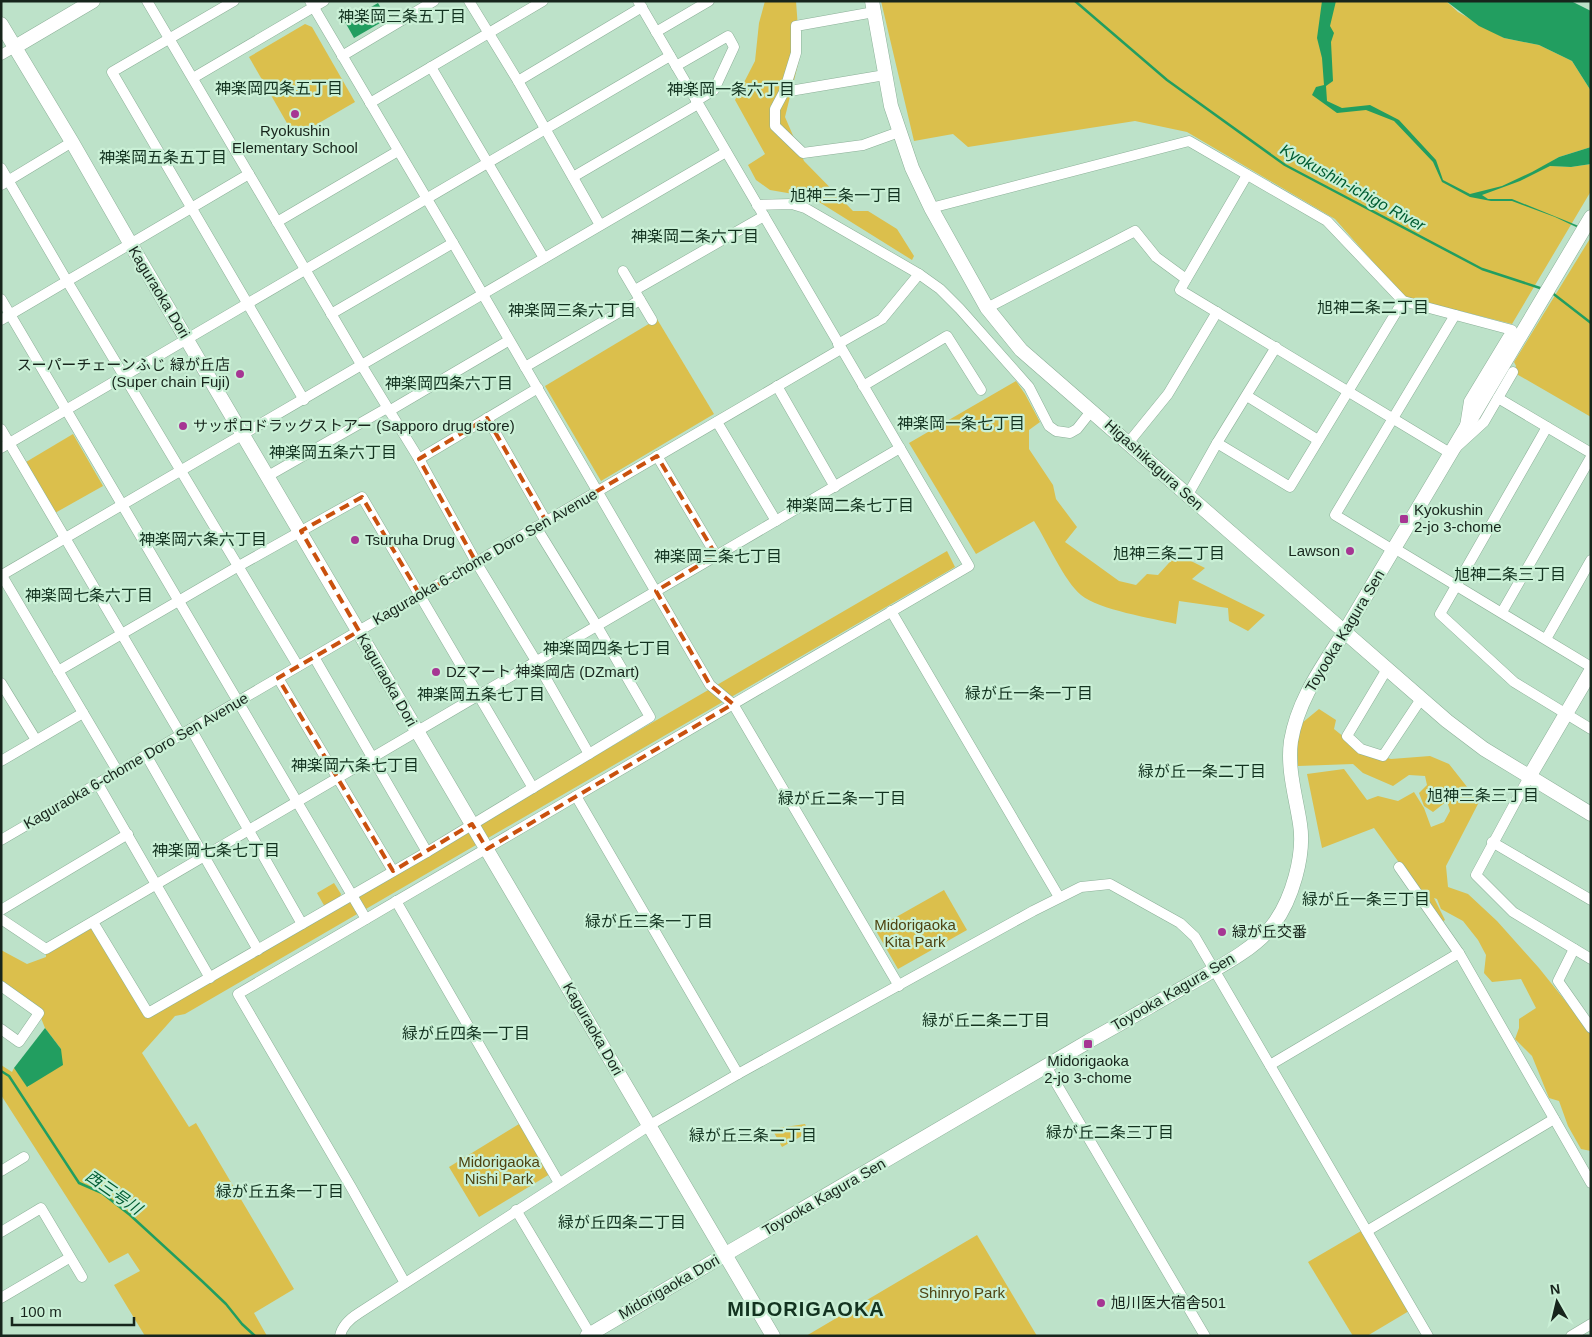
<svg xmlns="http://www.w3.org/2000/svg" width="1592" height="1337" viewBox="0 0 1592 1337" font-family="Arial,'Noto Sans JP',sans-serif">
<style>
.green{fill:#dbbf4c}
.water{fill:#229e60}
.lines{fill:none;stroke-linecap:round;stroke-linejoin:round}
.stream{stroke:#229e60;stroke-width:2.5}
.street-casing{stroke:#8cb098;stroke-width:11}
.secondary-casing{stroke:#8cb098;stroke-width:15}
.street{stroke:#fff;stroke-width:10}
.secondary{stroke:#fff;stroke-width:14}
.marked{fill:none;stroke:#c9510e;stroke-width:4;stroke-dasharray:10 6;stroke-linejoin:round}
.poi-dot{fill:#a63693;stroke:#caf0d6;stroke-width:2}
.labels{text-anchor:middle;stroke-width:4.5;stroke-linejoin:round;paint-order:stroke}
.poi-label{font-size:15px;fill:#17251c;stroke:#caf0d6;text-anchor:start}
.street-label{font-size:15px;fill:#17251c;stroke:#caf0d6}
.park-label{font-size:15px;fill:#4e4311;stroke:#caf0d6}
.neighbourhood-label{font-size:16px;fill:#133320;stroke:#caf0d6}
.water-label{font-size:16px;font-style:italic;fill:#005c32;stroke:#caf0d6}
.district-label{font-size:20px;font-weight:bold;letter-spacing:1px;fill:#133320;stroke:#caf0d6}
</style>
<rect width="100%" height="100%" fill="#bde2c9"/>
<!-- green -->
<g class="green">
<polygon points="765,1 796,1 800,56 785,117 804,161 853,211 868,211 897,229 914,256 912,260 811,197 770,190 756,180 748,165 765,154 735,100 755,61 759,23"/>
<polygon points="881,1 1446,1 1458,12 1504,38 1539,45 1572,61 1591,91 1591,147 1559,157 1549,163 1551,166 1571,167 1591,164 1591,191 1512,324 1404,297 1335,219 1187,132 1135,121 968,147 953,134 914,141"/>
<polygon points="305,24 312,27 355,102 295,137 249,57"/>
<polygon points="1591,237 1591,417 1513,372 1516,366 1514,362"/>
<polygon points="657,319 714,414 601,481 545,386"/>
<path d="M 1016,381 L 1025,394 L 1040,422 L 1029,430 L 1029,449 L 1053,485 L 1056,499 L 1077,527 L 1065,542 L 1119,581 L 1136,585 L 1147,574 L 1158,575 L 1177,554 L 1205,568 L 1192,579 L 1265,615 L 1248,631 L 1229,621 L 1228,608 L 1179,601 L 1176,624 C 1152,618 1099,610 1081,595 C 1064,581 1047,541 1034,521 L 976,554 L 909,443 Z"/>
<polygon points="73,434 103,486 55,513 26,462"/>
<polygon points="947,551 955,567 185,1014 175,1016 142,1053 189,1127 196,1123 294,1289 254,1313 267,1336 145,1336 114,1285 140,1271 128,1253 109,1263 1,1095 1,1065 12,1072 14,1068 28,1087 61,1049 45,1028 39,1013 1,986 1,950 27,964 46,957 46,949 93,922 148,1013 171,1003"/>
<polygon points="1319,709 1336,720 1334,729 1360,750 1391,759 1430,756 1449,764 1479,802 1446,866 1448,887 1468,894 1497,921 1539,968 1591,1033 1591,1151 1581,1149 1568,1126 1559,1101 1549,1098 1532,1056 1515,1039 1519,1028 1519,1019 1536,1008 1521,979 1492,982 1484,973 1486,955 1478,940 1463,921 1441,909 1437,899 1434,898 1445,920 1442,922 1374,828 1322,848 1307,774 1344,769 1367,800 1378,796 1398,801 1414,792 1424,808 1431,827 1444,822 1450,811 1447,801 1433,812 1424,806 1419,793 1427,785 1425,776 1409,775 1393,786 1363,773 1353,764 1298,766 1297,741 1302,723"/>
<polygon points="334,883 341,894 339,899 325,907 317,893"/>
<polygon points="944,890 967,930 898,969 875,929"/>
<polygon points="519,1124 550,1174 479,1217 449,1167"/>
<polygon points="805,1124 809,1132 782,1147 772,1129"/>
<polygon points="1361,1231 1409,1311 1367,1336 1353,1336 1308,1262"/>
<polygon points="977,1235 1037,1336 806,1336"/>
</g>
<!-- water -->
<g class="water">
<polygon points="1322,1 1336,1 1330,26 1334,33 1331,42 1333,81 1326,86 1327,101 1342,108 1370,105 1399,120 1436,160 1443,180 1470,194 1502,186 1532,172 1559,157 1591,147 1591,164 1571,167 1550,166 1520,181 1482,195 1488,199 1512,199 1591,231 1591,234 1555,217 1512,201 1491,201 1470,197 1442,182 1433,162 1394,121 1366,110 1337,113 1312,95 1316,87 1324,85 1322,58 1317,38"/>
<polygon points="1446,1 1571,1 1591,11 1591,91 1572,61 1539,45 1504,38 1479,26"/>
<polygon points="378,3 387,19 354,38 345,22"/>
<polygon points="45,1028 61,1049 63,1065 27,1087 14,1068"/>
</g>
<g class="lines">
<!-- stream -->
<g class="stream">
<polyline points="1075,1 1167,80 1285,165 1482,269 1543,289"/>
<polyline points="1551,292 1591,323"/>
<polyline points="1,1071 9,1076 79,1183 102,1193 130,1215 203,1282 226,1304 242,1324 255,1336"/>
</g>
<!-- street casing -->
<g class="street-casing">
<g id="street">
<polyline points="147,1 362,366 419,459 476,562 536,661 589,754"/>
<polyline points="234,1 112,72 304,400"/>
<polyline points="310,1 453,243 710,685 733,704 899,986"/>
<polyline points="469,1 518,81 600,225"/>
<polyline points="656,32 709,1"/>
<polyline points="1,55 15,47"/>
<polyline points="342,56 434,1"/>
<polyline points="676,66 728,36 734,47 714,90 696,101"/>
<polyline points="431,67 544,258"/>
<polyline points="885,75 784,92 775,109 775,126 803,153 863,145 899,132"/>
<polyline points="193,78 324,1"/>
<polyline points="518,81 642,7"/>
<polyline points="784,92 796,53 796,26 874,12"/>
<polyline points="370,103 543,1"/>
<polyline points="1,168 67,281 298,666"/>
<polyline points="1247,175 1180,290 1450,453 1484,422 1513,372"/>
<polyline points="573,177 698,104"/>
<polyline points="1,185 72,142"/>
<polyline points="757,205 792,204 805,208 919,274 940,289 960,309 1029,387 1049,426 1056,431 1070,433 1077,429 1092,410"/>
<polyline points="931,208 1189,141 1327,221 1403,301 1512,330 1469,401 1465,426"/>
<polyline points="277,222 398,151"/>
<polyline points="623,271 652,320"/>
<polyline points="635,290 764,216"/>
<polyline points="1,299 366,919"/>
<polyline points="987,308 1135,231 1156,257 1186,279"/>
<polyline points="331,314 453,243"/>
<polyline points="1,320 249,174"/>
<polyline points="838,344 882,319 919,274"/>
<polyline points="525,367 640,300"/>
<polyline points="777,386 835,487"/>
<polyline points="863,386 947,336 981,390"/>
<polyline points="1247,396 1318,440"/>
<polyline points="1498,398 1591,453"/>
<polyline points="389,411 508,341"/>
<polyline points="487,418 546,521"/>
<polyline points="717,422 776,521"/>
<polyline points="1547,427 1440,614 1514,682 1591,729"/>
<polyline points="1,429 181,735"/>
<polyline points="1129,442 1168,394 1217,312"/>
<polyline points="1217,443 1290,487 1403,301"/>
<polyline points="1,448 670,56"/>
<polyline points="657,456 716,555"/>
<polyline points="419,459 538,388"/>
<polyline points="268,476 387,408"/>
<polyline points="1186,495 1190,491 1217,443 1276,347"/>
<polyline points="1394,548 1591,667"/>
<polyline points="1393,550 1335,515 1455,315"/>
<polyline points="1,574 118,772"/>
<polyline points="2,575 726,152"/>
<polyline points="891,611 1059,897"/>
<polyline points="1502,612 1591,457"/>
<polyline points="1546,639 1591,560"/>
<polyline points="314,657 427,852"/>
<polyline points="1387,669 1347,736 1361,749 1383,756 1421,699"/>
<polyline points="58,671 237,567 362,497 533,788"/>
<polyline points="278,678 393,871"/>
<polyline points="1,683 36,740"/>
<polyline points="191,729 302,924"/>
<polyline points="146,755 258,950"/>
<polyline points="1,761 83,713"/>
<polyline points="1529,777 1476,875 1513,912 1591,959"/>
<polyline points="98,784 210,978"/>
<polyline points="576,796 738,1074"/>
<polyline points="1,840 841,349"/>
<polyline points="1492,842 1591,900"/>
<polyline points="1399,867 1459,953 1591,1183"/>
<polyline points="396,901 559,1183"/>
<polyline points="1,910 128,834"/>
<polyline points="1,919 46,949 900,448"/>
<polyline points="93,922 148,1013 427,852 650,717 597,626 536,527"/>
<polyline points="1574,949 1558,981 1591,1028"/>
<polyline points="1,986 39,1013 19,1042 1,1029"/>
<polyline points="1270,1065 1459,953"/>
<polyline points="1046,1066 1205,1336"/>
<polyline points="1,1171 24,1157"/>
<polyline points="516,1210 590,1334"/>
<polyline points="1367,1231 1554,1119"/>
<polyline points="1,1232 41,1208 82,1277"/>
<polyline points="405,1283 351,1187 238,994 969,566 638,1"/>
<polyline points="1,1298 69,1258"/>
<path d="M 340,1336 C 342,1326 351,1318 359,1313 L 650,1125 L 738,1074 L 1033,911 L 1081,887 L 1110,884 L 1180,923 L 1195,937 L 1428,1336"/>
<polyline points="1571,1336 1591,1324"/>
</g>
</g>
<!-- secondary casing -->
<g class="secondary-casing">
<g id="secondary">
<polyline points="872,1 891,106 912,168 931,208 987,308 1021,350 1447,721 1484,749 1591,814"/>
<polyline points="1,24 72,142 130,243 773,1336"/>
<polyline points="15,47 93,1"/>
<polyline points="1529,777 1591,671"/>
<path d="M 587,1336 C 754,1237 922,1139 1089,1041 C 1122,1023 1154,1004 1186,986 C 1215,969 1253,951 1273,925 C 1292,900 1305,855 1300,824 C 1296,797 1287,769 1291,741 C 1298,699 1323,666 1345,631 L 1591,217"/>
</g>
</g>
<!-- street -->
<use href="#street" class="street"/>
<!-- secondary -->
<use href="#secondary" class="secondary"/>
</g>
<!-- marked area -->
<path class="marked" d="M 487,418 L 546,521 L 657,456 L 716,555 L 656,591 L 710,685 L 733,704 L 487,849 L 472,824 L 393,871 L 278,678 L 359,631 L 301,531 L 362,497 L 420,595 L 476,562 L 419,459 Z"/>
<!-- markers -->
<g class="poi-dot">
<circle cx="295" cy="114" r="5"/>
<circle cx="240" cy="374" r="5"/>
<circle cx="183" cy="426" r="5"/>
<rect x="1399" y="514" width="10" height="10" rx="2.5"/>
<circle cx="355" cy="540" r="5"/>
<circle cx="1350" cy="551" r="5"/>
<circle cx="436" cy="672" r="5"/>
<circle cx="1222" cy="932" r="5"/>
<rect x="1083" y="1039" width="10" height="10" rx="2.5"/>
<circle cx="1101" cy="1303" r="5"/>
</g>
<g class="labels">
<!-- poi labels -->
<g class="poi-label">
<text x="295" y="136" text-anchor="middle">Ryokushin<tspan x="295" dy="17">Elementary School</tspan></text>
<text x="230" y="370" text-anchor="end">スーパーチェーンふじ 緑が丘店<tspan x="230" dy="17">(Super chain Fuji)</tspan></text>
<text x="193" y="431">サッポロドラッグストアー (Sapporo drug store)</text>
<text x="1414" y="515">Kyokushin<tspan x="1414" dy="17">2-jo 3-chome</tspan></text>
<text x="365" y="545">Tsuruha Drug</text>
<text x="1340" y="556" text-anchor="end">Lawson</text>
<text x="446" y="677">DZマート 神楽岡店 (DZmart)</text>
<text x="1232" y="937">緑が丘交番</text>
<text x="1088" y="1066" text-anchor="middle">Midorigaoka<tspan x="1088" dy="17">2-jo 3-chome</tspan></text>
<text x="1111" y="1308">旭川医大宿舎501</text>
</g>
<!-- street labels -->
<g class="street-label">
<text transform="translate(159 292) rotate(59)" y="5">Kaguraoka Dori</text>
<text transform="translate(1154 465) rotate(42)" y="5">Higashikagura Sen</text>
<text transform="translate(485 557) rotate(-30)" y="5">Kaguraoka 6-chome Doro Sen Avenue</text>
<text transform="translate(1345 631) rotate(-59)" y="5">Toyooka Kagura Sen</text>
<text transform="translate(387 680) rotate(60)" y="5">Kaguraoka Dori</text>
<text transform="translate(136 761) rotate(-30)" y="5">Kaguraoka 6-chome Doro Sen Avenue</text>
<text transform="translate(1173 992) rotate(-30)" y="5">Toyooka Kagura Sen</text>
<text transform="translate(593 1029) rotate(60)" y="5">Kaguraoka Dori</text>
<text transform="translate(824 1197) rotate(-30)" y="5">Toyooka Kagura Sen</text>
<text transform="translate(669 1287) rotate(-30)" y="5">Midorigaoka Dori</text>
</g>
<!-- park labels -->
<g class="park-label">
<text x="915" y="930">Midorigaoka<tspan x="915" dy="17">Kita Park</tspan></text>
<text x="499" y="1167">Midorigaoka<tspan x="499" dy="17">Nishi Park</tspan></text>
<text x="962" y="1298">Shinryo Park</text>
</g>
<!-- neighbourhood labels -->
<g class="neighbourhood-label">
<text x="402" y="22">神楽岡三条五丁目</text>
<text x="279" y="94">神楽岡四条五丁目</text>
<text x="731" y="95">神楽岡一条六丁目</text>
<text x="163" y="163">神楽岡五条五丁目</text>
<text x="846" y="201">旭神三条一丁目</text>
<text x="695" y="242">神楽岡二条六丁目</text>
<text x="1373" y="313">旭神二条二丁目</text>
<text x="572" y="316">神楽岡三条六丁目</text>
<text x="449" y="389">神楽岡四条六丁目</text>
<text x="961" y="429">神楽岡一条七丁目</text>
<text x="333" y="458">神楽岡五条六丁目</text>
<text x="850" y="511">神楽岡二条七丁目</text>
<text x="203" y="545">神楽岡六条六丁目</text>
<text x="1169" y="559">旭神三条二丁目</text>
<text x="718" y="562">神楽岡三条七丁目</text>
<text x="1510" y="580">旭神二条三丁目</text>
<text x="89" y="601">神楽岡七条六丁目</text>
<text x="607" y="654">神楽岡四条七丁目</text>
<text x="1029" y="699">緑が丘一条一丁目</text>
<text x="481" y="700">神楽岡五条七丁目</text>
<text x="355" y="771">神楽岡六条七丁目</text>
<text x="1202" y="777">緑が丘一条二丁目</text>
<text x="1483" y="801">旭神三条三丁目</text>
<text x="842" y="804">緑が丘二条一丁目</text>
<text x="216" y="856">神楽岡七条七丁目</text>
<text x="1366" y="905">緑が丘一条三丁目</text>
<text x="649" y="927">緑が丘三条一丁目</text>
<text x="986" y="1026">緑が丘二条二丁目</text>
<text x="466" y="1039">緑が丘四条一丁目</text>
<text x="1110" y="1138">緑が丘二条三丁目</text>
<text x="753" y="1141">緑が丘三条二丁目</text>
<text x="280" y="1197">緑が丘五条一丁目</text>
<text x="622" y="1228">緑が丘四条二丁目</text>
</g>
<!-- water labels -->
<g class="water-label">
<text transform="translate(1353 187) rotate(29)" y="6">Kyokushin-ichigo River</text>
<text transform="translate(114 1192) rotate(35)" y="6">西三号川</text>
</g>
<!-- district labels -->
<g class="district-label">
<text x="806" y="1316">MIDORIGAOKA</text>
</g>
</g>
<!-- border -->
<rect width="1592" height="1337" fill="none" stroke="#17251c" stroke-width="5"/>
<!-- north arrow -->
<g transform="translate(1557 1302) rotate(352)" stroke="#caf0d6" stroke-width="4" paint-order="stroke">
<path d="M0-4L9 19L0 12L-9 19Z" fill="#17251c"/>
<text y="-8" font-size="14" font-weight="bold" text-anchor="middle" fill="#17251c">N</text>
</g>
<!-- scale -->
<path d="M12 1317v8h122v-8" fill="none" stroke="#17251c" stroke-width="2.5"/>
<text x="20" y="1317" font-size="15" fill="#17251c" stroke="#caf0d6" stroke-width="4" paint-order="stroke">100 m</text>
</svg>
